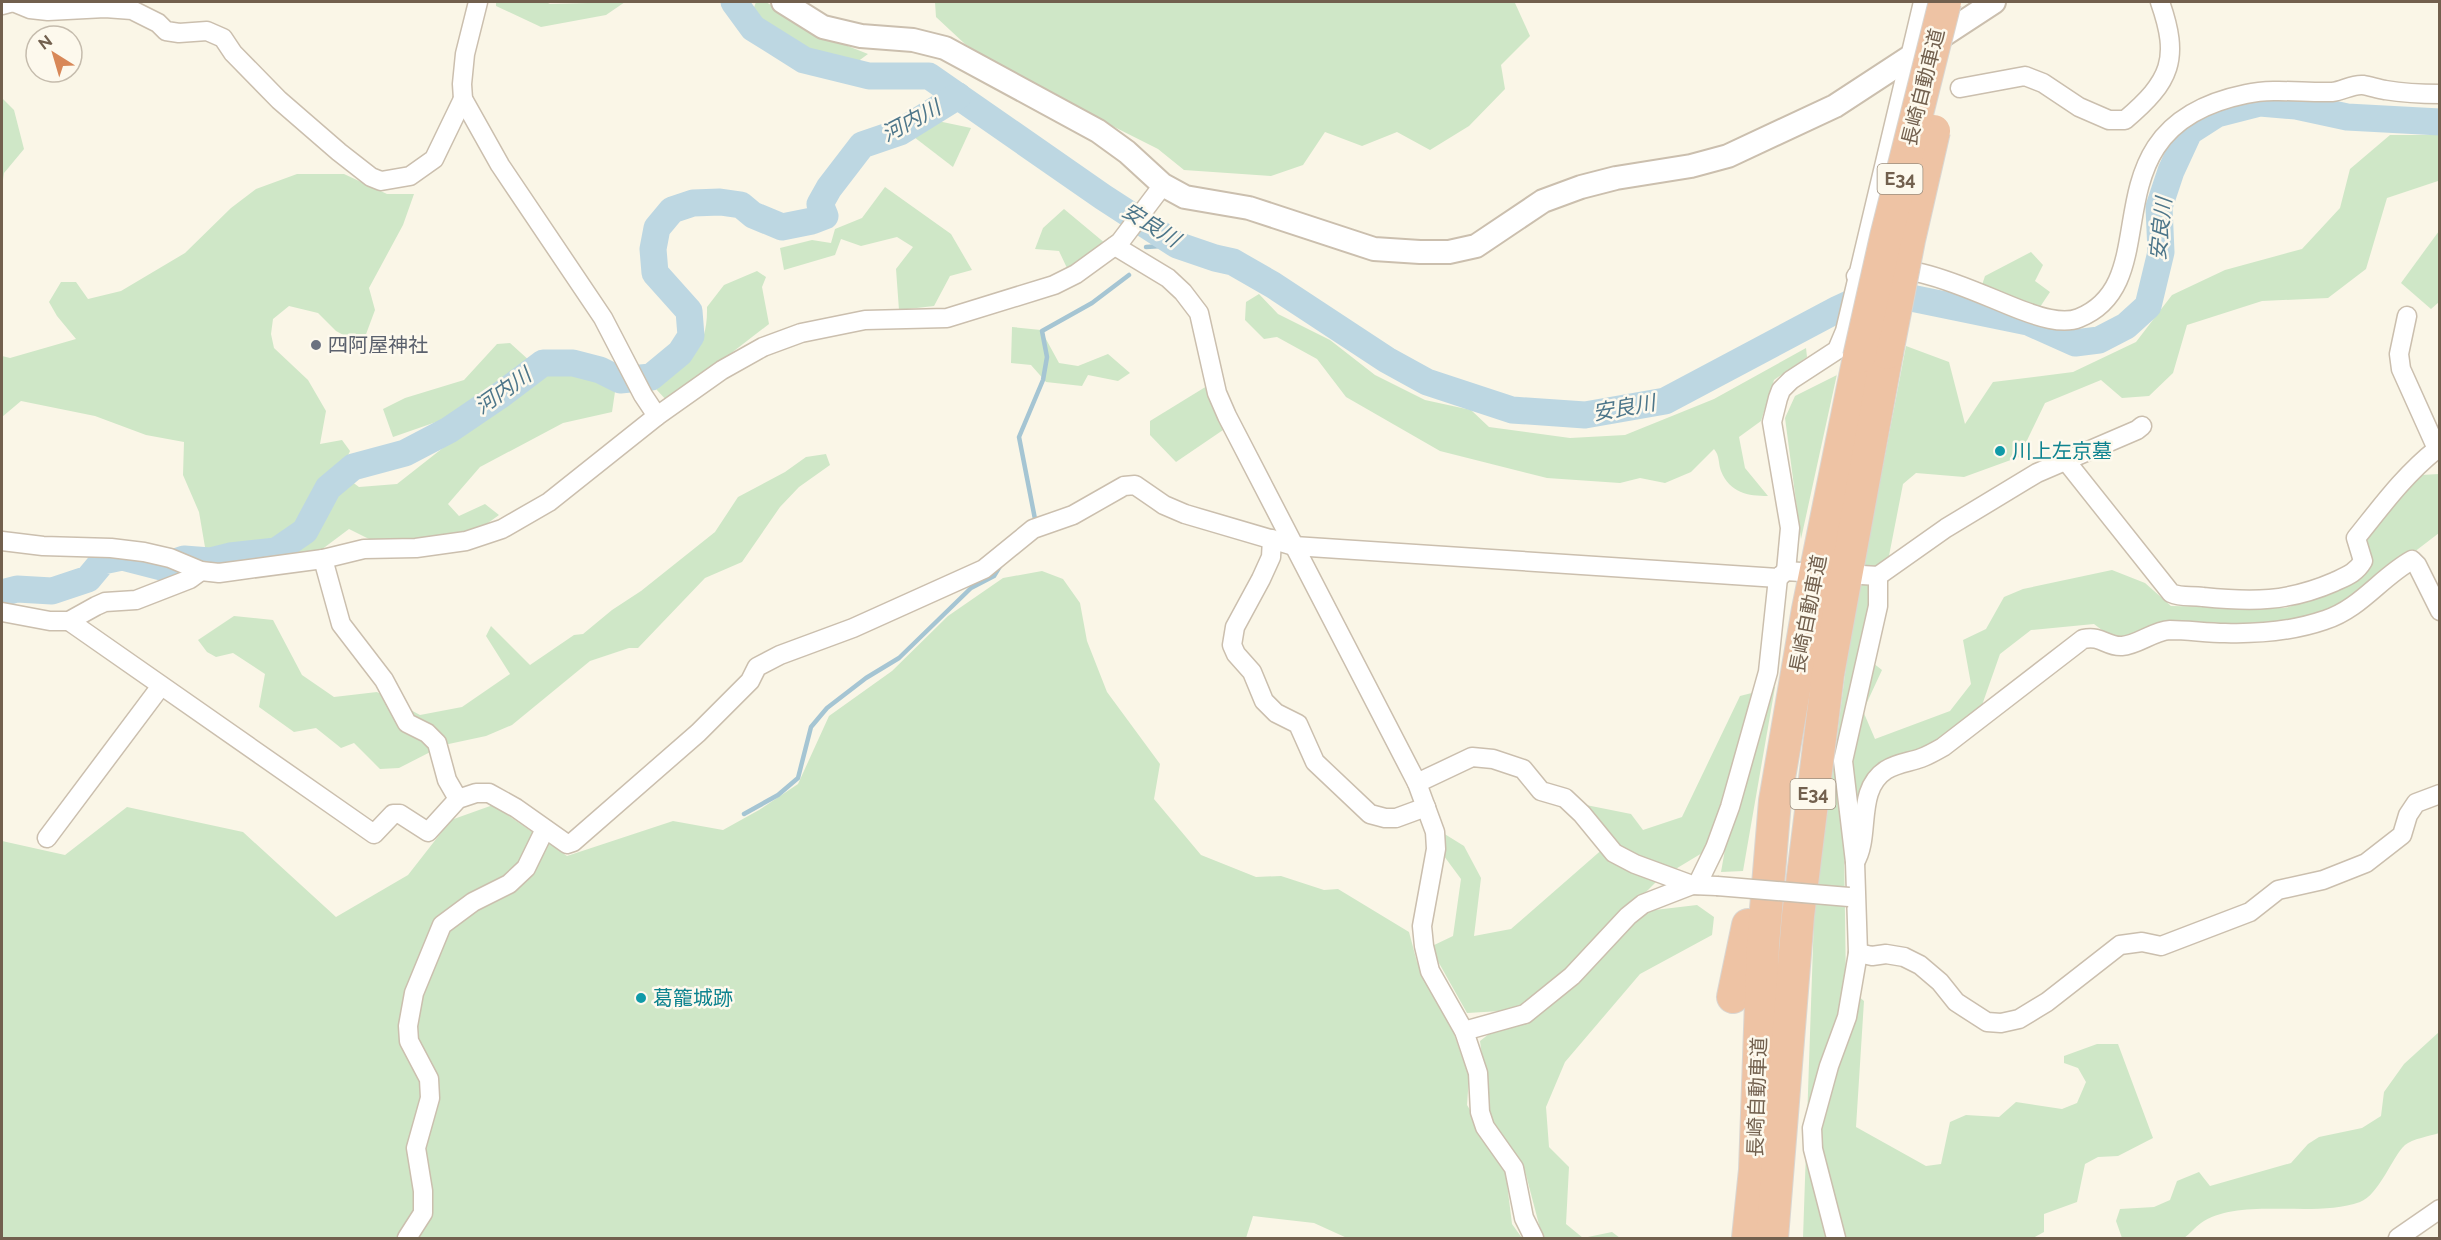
<svg xmlns="http://www.w3.org/2000/svg" width="2441" height="1240" viewBox="0 0 2441 1240" font-family="Raleway,'Noto Sans JP',sans-serif">
<style>
.green{fill:#cfe7c7}
.lines{fill:none;stroke-linecap:round;stroke-linejoin:round}
.stream{stroke:#a5c5d3;stroke-width:4.5}
.river{stroke:#bdd7e2;stroke-width:27}
.minor-casing{stroke:#cbbfae;stroke-width:21}
.tertiary-casing{stroke:#cbbfae;stroke-width:26}
.motorway-casing{stroke:#dad6d1;stroke-width:34}
.minor{stroke:#fff;stroke-width:18}
.tertiary{stroke:#fff;stroke-width:22}
.motorway{stroke:#eec3a4;stroke-width:32}
.minor-bridge-casing{stroke:#cbbfae;stroke-width:21;stroke-linecap:butt}
.motorway-bridge-casing{stroke:#dad6d1;stroke-width:34;stroke-linecap:butt}
.minor-bridge{stroke:#fff;stroke-width:18}
.motorway-bridge{stroke:#eec3a4;stroke-width:32}
.worship-dot{fill:#6b7280;stroke:#fdf9ed;stroke-width:2}
.culture-dot{fill:#0f9aa8;stroke:#fdf9ed;stroke-width:2}
.labels{text-anchor:middle;stroke-width:5;stroke-linejoin:round;paint-order:stroke}
.shield{fill:#fdf9ed;stroke:#9c8e7e;stroke-width:1.5}
.shield-label{font-size:18px;font-weight:bold;fill:#72604e}
.street-label{font-size:20px;fill:#72604e;stroke:#fdf9ed}
.worship-label{font-size:20px;fill:#5b616d;stroke:#fdf9ed;text-anchor:start}
.culture-label{font-size:20px;fill:#0d838f;stroke:#fdf9ed;text-anchor:start}
.water-label{font-size:21px;font-style:italic;fill:#4d768a;stroke:#fdf9ed}
</style>
<rect width="100%" height="100%" fill="#faf6e7"/>
<!-- green -->
<g class="green">
<polygon points="496,2 546,2 550,4 625,2 606,15 541,27 496,6"/>
<polygon points="756,2 766,2 815,33 868,54 853,65 798,51 752,13"/>
<polygon points="935,2 1517,2 1515,3 1530,36 1501,65 1505,89 1469,126 1430,150 1397,132 1362,146 1325,132 1303,165 1271,176 1184,170 1158,149 1019,79 965,44 936,17"/>
<polygon points="2,98 14,110 24,149 4,173 2,187"/>
<polygon points="933,120 971,128 953,167 914,137"/>
<polygon points="2390,135 2439,135 2439,182 2438,181 2387,198 2366,269 2328,298 2262,301 2187,325 2173,373 2149,396 2122,398 2101,380 2045,403 2019,457 1964,477 1916,473 1903,484 1888,561 1889,575 1873,663 1882,670 1863,711 1875,739 1950,711 1971,684 1963,640 1986,629 2004,597 2023,589 2112,570 2145,583 2171,606 2285,608 2329,595 2365,571 2362,539 2421,475 2439,474 2439,533 2354,598 2323,616 2279,626 2115,640 2094,624 2031,630 2000,654 1981,708 1931,747 1869,780 1844,845 1846,986 1864,1001 1856,1127 1926,1166 1941,1164 1950,1122 1966,1115 1999,1117 2016,1102 2062,1109 2077,1103 2086,1082 2078,1068 2064,1063 2064,1056 2097,1044 2118,1044 2153,1138 2118,1156 2098,1157 2085,1164 2077,1202 2044,1214 2044,1232 2033,1238 1803,1238 1814,917 1849,643 1906,346 1949,362 1965,424 1993,382 2073,372 2136,342 2172,295 2225,270 2302,249 2340,208 2350,169"/>
<polygon points="297,174 344,174 387,194 414,194 403,225 369,288 375,310 362,345 336,331 318,313 289,306 273,319 271,334 274,348 308,380 326,411 320,444 342,440 350,451 340,473 359,487 397,484 453,440 439,421 393,437 383,409 405,398 464,380 497,344 510,343 531,362 559,373 585,374 616,385 612,412 563,423 480,467 448,504 459,516 485,504 499,515 481,528 423,539 371,540 349,529 321,550 285,558 222,566 205,547 199,512 183,475 184,442 146,435 95,416 21,401 2,417 2,356 10,358 76,339 57,316 49,302 61,282 76,282 88,299 121,291 185,253 231,208 256,189"/>
<polygon points="885,187 951,234 972,270 950,276 934,306 899,310 896,269 913,247 897,237 861,246 841,239 835,255 784,270 780,248 812,240 831,243 835,229 862,218"/>
<polygon points="1064,209 1106,244 1067,268 1059,251 1035,249 1043,228"/>
<polygon points="2439,231 2439,302 2431,309 2401,283"/>
<polygon points="2031,252 2043,265 2035,281 2050,292 2038,310 1981,288 1985,276"/>
<path d="M 757,271 L 766,277 L 762,287 L 769,324 L 668,402 L 656,389 C 688,364 708,351 707,307 L 724,285 Z"/>
<path d="M 1259,294 L 1278,314 L 1330,340 L 1375,375 L 1425,400 L 1471,410 L 1489,427 L 1570,438 L 1625,435 L 1714,399 L 1806,348 L 1807,357 L 1774,380 L 1761,421 L 1739,437 L 1745,468 L 1768,496 C 1748,496 1730,493 1721,471 C 1718,463 1720,456 1714,449 L 1691,472 L 1665,483 L 1640,478 L 1620,483 L 1547,478 L 1440,451 L 1346,397 L 1317,359 L 1277,337 L 1264,339 L 1245,320 L 1246,302 Z"/>
<polygon points="1012,327 1041,330 1059,363 1078,366 1108,354 1130,373 1118,381 1088,375 1082,386 1046,382 1031,365 1011,363"/>
<polygon points="1837,375 1837,374 1801,539 1785,418 1795,396"/>
<polygon points="1207,386 1223,430 1176,462 1150,435 1150,421"/>
<polygon points="826,454 830,465 799,487 780,507 742,562 705,578 638,648 629,648 590,661 512,725 486,736 444,745 399,768 380,769 354,743 341,748 316,728 294,732 259,707 265,674 233,653 216,657 207,652 198,640 234,616 273,620 302,675 334,697 377,692 420,715 462,707 510,674 486,636 491,626 530,665 574,635 583,634 612,610 641,591 715,532 738,497 785,472 806,457"/>
<polygon points="1042,571 1063,579 1080,603 1087,641 1107,692 1160,764 1154,799 1201,855 1256,877 1281,876 1324,890 1338,889 1409,932 1417,962 1453,1031 1469,1077 1467,1105 1505,1167 1512,1224 1522,1238 1347,1238 1314,1223 1253,1216 1246,1238 2,1238 2,841 65,855 127,807 243,832 336,917 408,875 451,820 493,805 567,856 673,821 723,830 759,810 798,784 829,716 892,671 948,616 1003,578"/>
<polygon points="1775,687 1743,871 1721,872 1727,838 1659,879 1565,973 1518,1010 1467,1013 1430,947 1453,936 1461,879 1441,852 1443,833 1464,846 1481,878 1474,936 1511,929 1613,840 1586,805 1631,814 1643,830 1682,817 1740,696"/>
<polygon points="1697,905 1714,917 1712,935 1640,974 1565,1062 1546,1107 1549,1147 1569,1167 1566,1224 1583,1238 1612,1232 1620,1238 1547,1238 1542,1236 1525,1171 1490,1116 1480,1041 1646,911"/>
<path d="M 2439,1032 L 2439,1133 C 2430,1136 2412,1139 2405,1145 C 2392,1157 2379,1195 2360,1202 C 2314,1219 2240,1196 2201,1223 C 2195,1227 2190,1234 2184,1238 L 2122,1238 L 2116,1221 L 2120,1209 L 2154,1207 L 2170,1200 L 2177,1181 L 2199,1172 L 2210,1186 L 2291,1163 L 2308,1144 L 2319,1137 L 2362,1128 L 2381,1116 L 2384,1092 L 2404,1064 Z"/>
</g>
<g class="lines">
<!-- stream -->
<g class="stream">
<polyline points="1146,247 1177,245"/>
<polyline points="1035,519 1019,437 1043,380 1047,357 1042,331 1092,303 1129,275"/>
<polyline points="744,814 778,795 798,778 811,727 827,708 866,678 899,658 971,588 994,576 1002,563"/>
</g>
<!-- river -->
<g class="river">
<polyline points="734,2 753,28 804,60 869,76 929,76 1103,197 1177,245 1215,258 1233,262 1273,285 1387,360 1427,382 1512,410 1585,415 1665,401 1838,309 1877,291 2028,322 2075,343 2099,340 2126,326 2148,306 2161,252 2159,207 2171,171 2189,132 2217,114 2260,103 2296,106 2347,117 2440,122"/>
<polyline points="2,593 17,589 52,591 88,579 103,561 122,557 161,567 184,559 210,561 230,556 276,551 305,531 328,488 353,467 405,453 449,430 502,394 543,363 573,363 600,370 620,380 651,377 680,353 691,336 689,311 655,273 653,249 657,228 672,210 693,203 720,202 741,205 753,215 782,227 812,221 825,216 820,204 829,188 862,145 900,132 958,96"/>
</g>
<!-- minor casing -->
<g class="minor-casing">
<g id="minor">
<polyline points="478,2 465,54 462,84 463,99 500,165 603,318 643,395 657,416"/>
<polyline points="2,5 13,2 30,9 48,11 105,8 132,10 158,23 166,31 179,33 207,31 223,38 233,53 279,100 339,152 371,177 381,181 410,176 434,159 463,99"/>
<path d="M 1960,88 L 2025,76 L 2043,83 L 2079,107 L 2109,120 L 2125,120 C 2171,81 2180,59 2160,2"/>
<polyline points="1115,246 1168,278 1183,292 1199,313 1217,393 1227,416 1417,783 1435,832 1436,849 1422,926 1424,946 1430,971 1464,1031 1478,1073 1480,1112 1485,1127 1514,1168 1524,1218 1534,1238"/>
<path d="M 1856,276 C 1900,252 1978,294 2021,310 C 2037,316 2062,325 2079,318 C 2173,280 2079,128 2246,94 C 2274,88 2304,93 2332,92 C 2343,91 2352,84 2363,85 C 2370,86 2378,89 2385,90 C 2403,93 2421,94 2440,94"/>
<path d="M 2066,461 L 2171,593 C 2182,598 2191,595 2203,597 C 2252,602 2288,602 2334,582 C 2347,576 2356,573 2363,561 L 2356,538 C 2381,507 2405,474 2437,449 L 2401,369 L 2399,354 L 2407,316"/>
<polyline points="1272,539 1271,557 1261,579 1235,627 1232,645 1236,654 1252,672 1264,701 1276,713 1298,724 1315,762 1370,814 1385,818 1396,818 1426,807"/>
<polyline points="2,541 43,546 111,548 144,552 170,558 201,571 219,573 323,559 364,549 416,548 466,541 502,529 549,502 657,416 722,370 763,347 801,333 865,320 947,318 1054,285 1076,274 1120,242 1163,185"/>
<polyline points="323,559 341,624 384,680 407,723 427,733 437,743 447,780 458,799"/>
<polyline points="1786,571 1790,528 1772,422 1778,398 1781,390 1791,380 1837,350 1845,331 1923,2"/>
<polyline points="1878,576 1946,528 2037,473 2137,430 2142,426"/>
<polyline points="2,612 50,621 69,621 96,606 105,602 136,600 190,579 201,571"/>
<polyline points="69,621 374,834 393,814 400,814 428,832 458,799 476,793 489,793 516,808 567,844 573,842 698,733 750,681 757,667 780,655 853,628 984,569 1033,529 1073,515 1124,486 1135,485 1164,505 1185,514 1294,546 1778,578 1786,571 1801,572"/>
<polyline points="1417,783 1472,757 1493,759 1523,769 1541,791 1565,798 1582,814 1614,853 1635,864 1692,885 1717,886"/>
<polyline points="47,838 161,686"/>
<path d="M 1855,862 C 1871,836 1855,790 1886,770 C 1897,763 1910,762 1921,758 C 1929,755 1936,751 1943,747 L 2083,639 C 2102,635 2106,647 2122,646 C 2138,645 2153,631 2170,630 C 2188,630 2207,633 2225,633 C 2259,634 2293,631 2325,620 C 2360,609 2381,577 2412,560 L 2417,565 L 2440,611"/>
<polyline points="1697,885 1715,848 1730,807 1768,672 1778,578"/>
<polyline points="1858,953 1872,956 1886,954 1904,957 1920,965 1940,982 1956,1002 1987,1022 2001,1023 2019,1019 2047,1002 2120,945 2142,942 2161,946 2250,912 2278,890 2323,880 2366,863 2402,835 2408,815 2416,803 2440,794"/>
<polyline points="1464,1031 1525,1014 1572,976 1628,916 1643,904 1692,885"/>
<polyline points="407,1238 423,1213 423,1191 416,1148 430,1098 429,1079 409,1041 408,1026 414,993 442,925 473,902 509,884 526,868 545,829"/>
<polyline points="1836,1238 1813,1149 1812,1128 1829,1066 1847,1017 1858,953 1855,862 1843,761 1878,606 1878,576 1862,575"/>
<polyline points="2398,1238 2440,1209"/>
</g>
</g>
<!-- tertiary casing -->
<g class="tertiary-casing">
<polyline id="tertiary" points="783,2 823,27 861,36 913,40 945,48 1098,131 1127,152 1163,185 1185,197 1249,208 1374,249 1420,252 1449,252 1476,246 1543,201 1581,187 1616,178 1691,166 1728,156 1835,106 1994,2"/>
</g>
<!-- motorway casing -->
<g class="motorway-casing">
<g id="motorway">
<polyline points="1733,997 1748,925"/>
<polyline points="1748,1238 1755,1170 1763,945 1775,801 1808,609 1859,357"/>
<polyline points="1772,1238 1798,916 1828,674 1887,353"/>
</g>
</g>
<!-- minor -->
<use href="#minor" class="minor"/>
<!-- tertiary -->
<use href="#tertiary" class="tertiary"/>
<!-- motorway -->
<use href="#motorway" class="motorway"/>
<!-- minor-bridge casing -->
<g class="minor-bridge-casing">
<polyline id="minor-bridge" points="1717,886 1849,897"/>
</g>
<!-- motorway-bridge casing -->
<g class="motorway-bridge-casing">
<g id="motorway-bridge">
<polyline points="1887,353 1909,240 1934,131"/>
<polyline points="1859,357 1886,237 1945,2"/>
</g>
</g>
<!-- minor-bridge -->
<use href="#minor-bridge" class="minor-bridge"/>
<!-- motorway-bridge -->
<use href="#motorway-bridge" class="motorway-bridge"/>
</g>
<!-- markers -->
<circle class="worship-dot" cx="316" cy="345" r="6"/>
<g class="culture-dot">
<circle cx="2000" cy="451" r="6"/>
<circle cx="641" cy="998" r="6"/>
</g>
<g class="labels">
<!-- shield labels -->
<g class="shield">
<rect x="1877.5" y="164" width="45" height="30" rx="4.5"/>
<rect x="1790.5" y="779" width="45" height="30" rx="4.5"/>
</g>
<g class="shield-label">
<text x="1900" y="185">E34</text>
<text x="1813" y="800">E34</text>
</g>
<!-- street labels -->
<g class="street-label">
<text transform="translate(1923 87) rotate(-76)" y="7">長崎自動車道</text>
<text transform="translate(1808 614) rotate(-79)" y="7">長崎自動車道</text>
<text transform="translate(1757 1097) rotate(-88)" y="7">長崎自動車道</text>
</g>
<!-- worship labels -->
<g class="worship-label">
<text x="328" y="352">四阿屋神社</text>
</g>
<!-- culture labels -->
<g class="culture-label">
<text x="2012" y="458">川上左京墓</text>
<text x="653" y="1005">葛籠城跡</text>
</g>
<!-- water labels -->
<g class="water-label">
<text transform="translate(911 121) rotate(-28)" y="7">河内川</text>
<text transform="translate(1151 225) rotate(32)" y="7">安良川</text>
<text transform="translate(2161 229) rotate(-84)" y="7">安良川</text>
<text transform="translate(503 391) rotate(-35)" y="7">河内川</text>
<text transform="translate(1624 408) rotate(-10)" y="7">安良川</text>
</g>
</g>
<!-- border -->
<rect width="2441" height="1240" fill="none" stroke="#72604e" stroke-width="6"/>
<!-- north arrow -->
<g transform="translate(54 54) rotate(323)"><circle r="28" fill="#fdf9ed" stroke="#c5bcad" stroke-width="1.5"/>
<path d="M0-4.5L10 22L0 15L-10 22Z" fill="#d88858"/>
<text y="-9" font-size="16" font-weight="bold" text-anchor="middle" fill="#72604e">N</text>
</g>
</svg>
